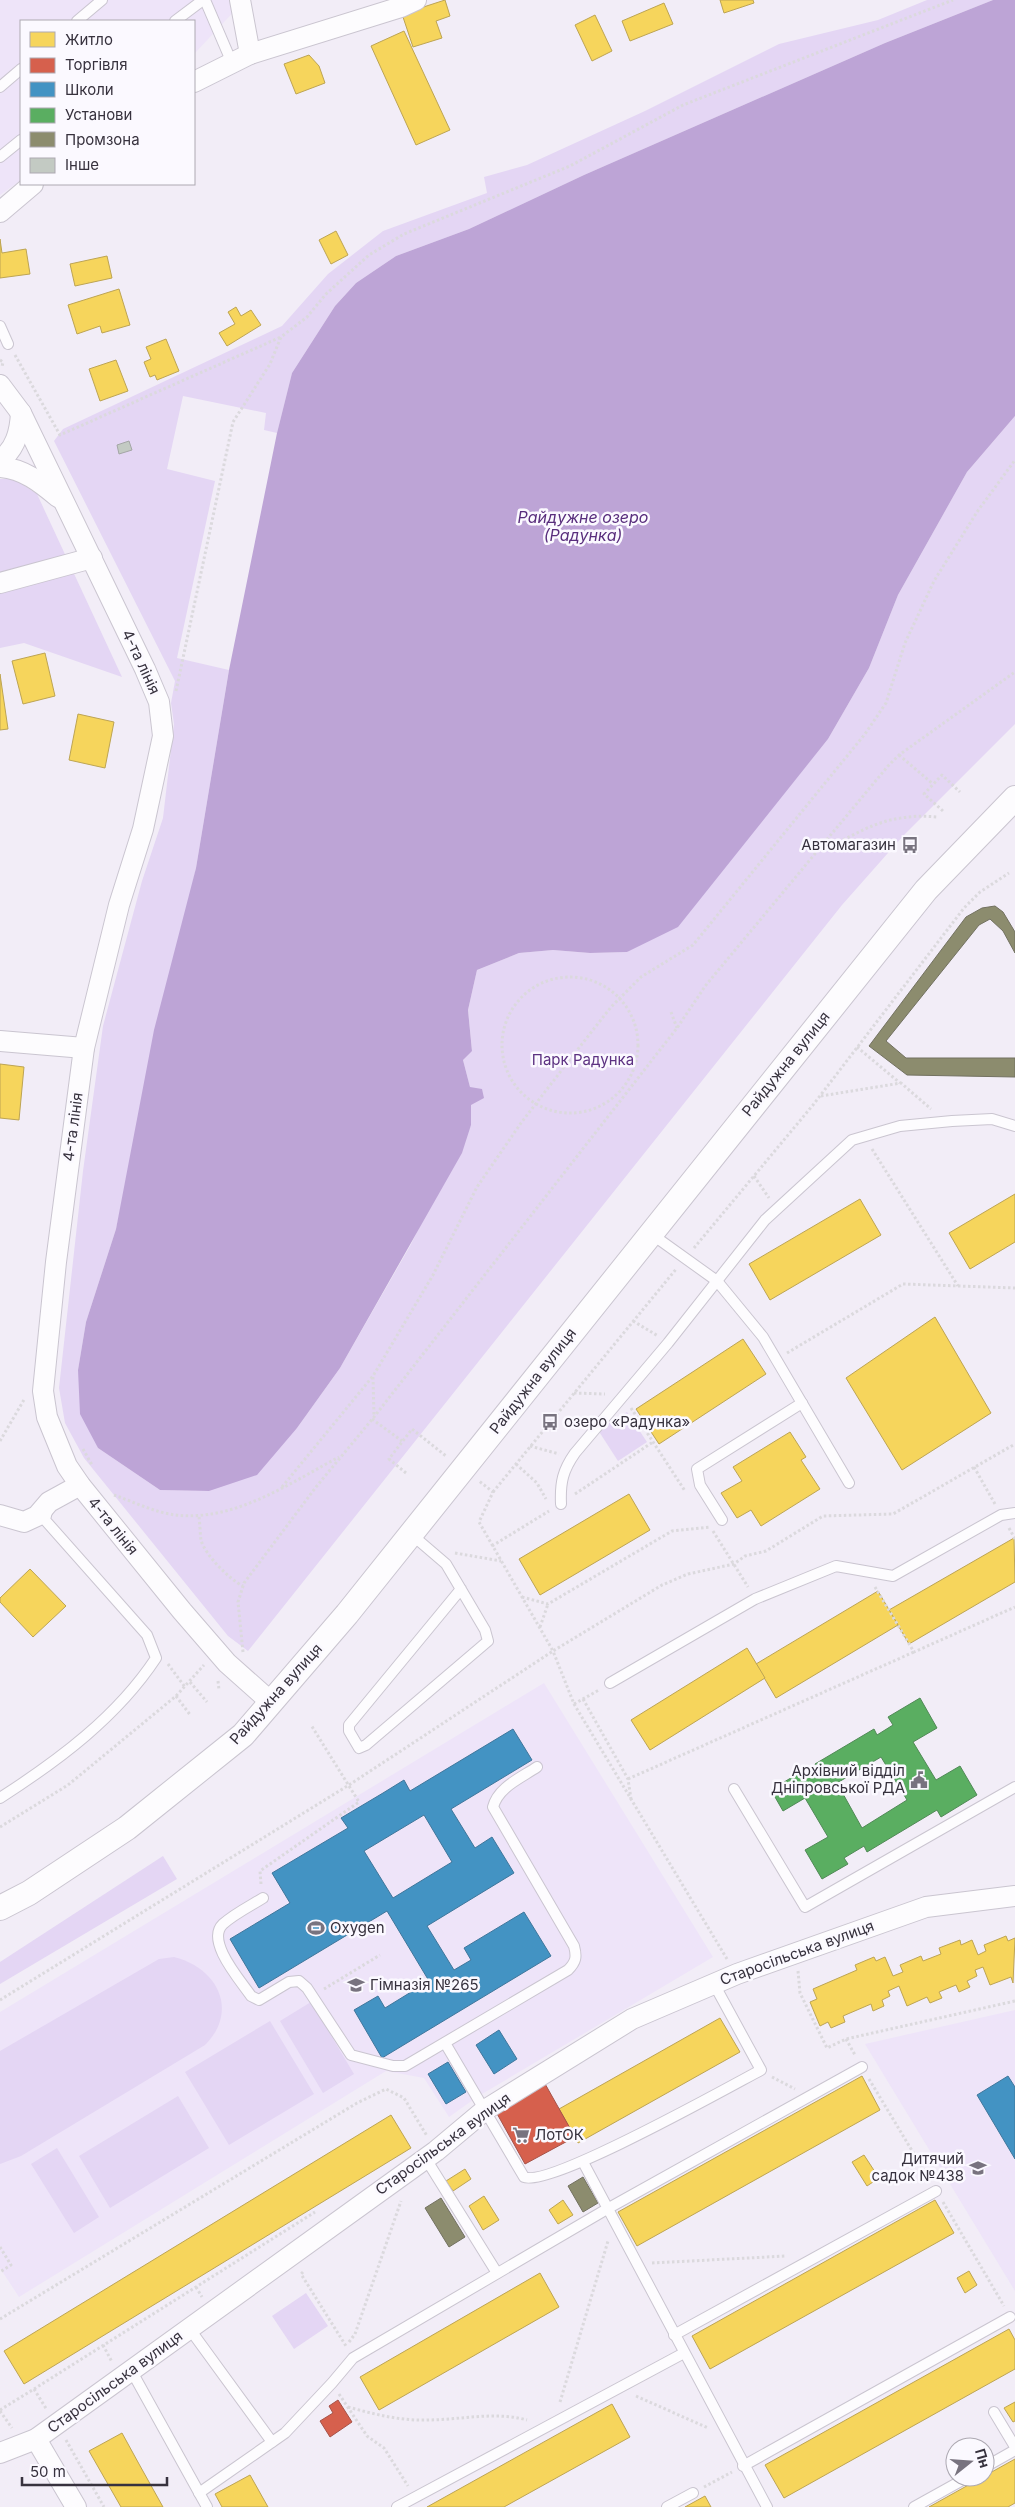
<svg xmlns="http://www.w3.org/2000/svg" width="1015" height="2507" viewBox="0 0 1015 2507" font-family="Inter,sans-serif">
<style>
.built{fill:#eee4f9}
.green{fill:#e4d6f4}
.water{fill:#bda4d6}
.homes{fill:#f6d55c;stroke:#bda453}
.shops{fill:#d6604d;stroke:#a65248}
.schools{fill:#4393c3;stroke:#3f769b;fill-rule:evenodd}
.public{fill:#5aae61;stroke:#508956;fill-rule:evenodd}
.industry{fill:#8c8c6e;stroke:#727160}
.building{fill:#c3cac3;stroke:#a4a6a6}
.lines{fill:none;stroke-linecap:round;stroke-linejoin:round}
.service-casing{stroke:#cac5d0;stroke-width:12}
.minor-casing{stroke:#cac5d0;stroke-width:22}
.tertiary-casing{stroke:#cac5d0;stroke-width:26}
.path{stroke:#dbd9dd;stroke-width:3;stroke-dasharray:2.5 2.5;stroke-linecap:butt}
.service{stroke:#fdfcfe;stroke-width:10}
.minor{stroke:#fdfcfe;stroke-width:20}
.tertiary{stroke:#fdfcfe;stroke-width:24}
.labels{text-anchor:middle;stroke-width:5;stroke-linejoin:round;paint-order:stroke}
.street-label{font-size:15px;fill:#37323e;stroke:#fbf9ff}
.poi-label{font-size:15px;fill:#37323e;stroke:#fbf9ff;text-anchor:start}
.park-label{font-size:15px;fill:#5c3181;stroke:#fbf9ff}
.water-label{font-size:16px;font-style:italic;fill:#592e7d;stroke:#fbf9ff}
</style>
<rect width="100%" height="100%" fill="#f2edf7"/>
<!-- built -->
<g class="built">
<polygon points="0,0 237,0 240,5 194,54 194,21 21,21 21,180 0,195"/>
<polygon points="544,1683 713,1957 477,2097 449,2117 424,2078 386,2071 19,2297 0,2268 0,2012"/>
<polygon points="1015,2010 1015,2291 865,2044"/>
</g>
<!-- green -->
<g class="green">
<polygon points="927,0 993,0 885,43 584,175 469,229 396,256 356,283 335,306 292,373 277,433 264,430 266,413 183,396 167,469 215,481 177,658 229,670 196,868 116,1229 86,1322 78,1370 98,1448 160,1490 209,1491 297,1428 340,1368 410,1246 471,1125 470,1087 463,1060 472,1050 468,1010 477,970 519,953 553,950 590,953 627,952 764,818 828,739 869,668 898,595 967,472 1015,416 1015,724 903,836 842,905 248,1651 228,1636 84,1458 65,1423 59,1388 83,1171 103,1026 142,881 163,818 174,724 171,703 175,681 54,441 63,429 282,326 328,274 383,231 487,193 484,177 527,165 645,111 779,44 878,20"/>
<polygon points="0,479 14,479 37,494 122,677 24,643 0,648"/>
<polygon points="627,1412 647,1442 618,1461 598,1430"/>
<polygon points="163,1856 177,1879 0,1984 0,1962"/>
<path d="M 174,1957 C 218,1968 239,2011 205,2045 L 21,2156 L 0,2164 L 0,2051 L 159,1959 Z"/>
<polygon points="311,2002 354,2074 323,2093 280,2021"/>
<polygon points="270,2021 314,2094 229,2145 185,2072"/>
<polygon points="178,2096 209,2148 110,2208 79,2156"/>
<polygon points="57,2148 99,2217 74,2233 31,2164"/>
<polygon points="306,2293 328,2326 294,2349 272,2316"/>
</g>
<!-- water -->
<polygon class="water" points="993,0 1015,0 1015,416 967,472 898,595 869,668 828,739 678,927 627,952 590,953 553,950 519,953 477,970 468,1010 472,1051 463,1060 470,1087 482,1089 484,1098 471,1105 471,1125 462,1153 340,1368 297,1428 257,1475 209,1491 160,1490 98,1448 80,1414 78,1370 86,1322 116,1229 154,1030 196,868 229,670 277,433 292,373 335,306 356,283 396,256 469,229 584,175 885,43"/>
<!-- homes -->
<g class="homes">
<polygon points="445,0 450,16 436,21 442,38 413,47 402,14"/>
<polygon points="720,0 753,0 754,3 724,13"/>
<polygon points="664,3 673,24 630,41 622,21"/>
<polygon points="595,15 612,51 592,61 575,25"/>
<polygon points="404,31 450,130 416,145 371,46"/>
<polygon points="309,55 319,66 325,83 296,94 284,64"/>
<polygon points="336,231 348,255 331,264 319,240"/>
<polygon points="0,239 2,253 26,249 30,274 0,278"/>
<polygon points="107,256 112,278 75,286 70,264"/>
<polygon points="119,289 130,325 102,333 100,326 77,334 68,305"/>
<polygon points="236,307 241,316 251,310 261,325 227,346 219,333 235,324 228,312"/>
<polygon points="166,339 179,371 157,380 155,375 150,377 144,362 151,359 146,347"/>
<polygon points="116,360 128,391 100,401 89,369"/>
<polygon points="45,653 55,696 23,704 12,661"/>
<polygon points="0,674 8,729 0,730"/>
<polygon points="78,714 114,722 105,768 69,760"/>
<polygon points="0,1064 24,1067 19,1120 0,1118"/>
<polygon points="1015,1194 1015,1242 970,1269 949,1233"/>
<polygon points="860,1199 881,1235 770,1300 749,1264"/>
<polygon points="935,1317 991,1413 902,1470 846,1378"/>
<polygon points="743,1339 766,1374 659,1444 636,1409"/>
<polygon points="790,1432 806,1457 801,1460 820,1489 761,1526 751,1510 737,1518 721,1493 742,1481 733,1467"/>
<polygon points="629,1494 650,1530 540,1595 519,1559"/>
<polygon points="1014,1538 1015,1582 909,1644 889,1610"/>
<polygon points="30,1569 66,1606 33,1637 0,1602 0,1598"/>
<polygon points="878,1591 898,1625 776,1698 756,1664"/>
<polygon points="747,1648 765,1678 650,1750 631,1720"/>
<polygon points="1006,1936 1008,1941 1015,1938 1013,1983 1011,1977 990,1985 983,1967 975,1970 977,1976 967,1981 970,1987 959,1992 956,1985 939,1992 942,1998 930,2003 927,1997 907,2006 899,1986 888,1991 890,1996 882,2000 884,2006 873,2011 871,2004 843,2016 845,2022 831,2028 828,2022 820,2026 810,2002 817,1999 813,1989 857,1970 855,1965 874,1957 876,1961 885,1957 893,1976 903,1972 900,1965 921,1956 923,1961 941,1954 939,1948 960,1940 961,1945 972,1940 978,1955 986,1951 984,1945"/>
<polygon points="720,2018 740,2052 578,2143 559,2109"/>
<polygon points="862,2076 880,2110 637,2246 618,2212"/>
<polygon points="391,2115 411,2148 24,2384 4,2351"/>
<polygon points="864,2155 879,2178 867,2186 852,2162"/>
<polygon points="465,2169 471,2179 453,2191 446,2181"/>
<polygon points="484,2196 499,2220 483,2230 469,2206"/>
<polygon points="563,2200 573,2215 558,2224 549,2210"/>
<polygon points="935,2200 954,2233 710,2369 692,2336"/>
<polygon points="969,2271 977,2285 965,2293 957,2278"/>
<polygon points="540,2273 559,2307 379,2410 360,2377"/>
<polygon points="1009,2329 1015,2340 1015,2369 784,2498 765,2465"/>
<polygon points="1015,2402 1015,2421 1013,2422 1004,2408"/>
<polygon points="612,2404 630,2437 504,2507 427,2507"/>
<polygon points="122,2433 139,2464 163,2507 121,2507 89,2451"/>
<polygon points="1015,2459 1015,2503 1008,2507 929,2507"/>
<polygon points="250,2475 268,2507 222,2507 215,2494"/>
<polygon points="705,2496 711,2507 685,2507"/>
</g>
<!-- shops -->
<g class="shops">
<polygon points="544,2082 575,2137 525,2164 495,2110"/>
<polygon points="338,2400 352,2422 330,2437 320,2421 333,2413 329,2406"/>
</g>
<!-- schools -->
<g class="schools">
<path d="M 513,1729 L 532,1760 L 451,1809 L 475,1848 L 492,1837 L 514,1873 L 427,1926 L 454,1970 L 471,1960 L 464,1948 L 524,1912 L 551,1956 L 382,2058 L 354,2010 L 378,1996 L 385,2008 L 429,1981 L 387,1911 L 259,1988 L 230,1939 L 290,1903 L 272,1873 L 348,1828 L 341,1818 L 383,1793 L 404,1780 L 410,1791 ZM 424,1815 L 452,1862 L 393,1898 L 364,1851 Z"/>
<polygon points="499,2030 517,2059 494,2074 476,2045"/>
<polygon points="448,2062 466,2092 446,2104 428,2074"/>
<polygon points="1008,2076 1015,2087 1015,2159 977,2095"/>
</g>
<!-- public -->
<path class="public" d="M 920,1698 L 937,1728 L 913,1742 L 936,1780 L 960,1766 L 977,1795 L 941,1817 L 937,1810 L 867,1852 L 864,1846 L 844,1858 L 848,1864 L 822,1879 L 805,1850 L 828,1837 L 805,1798 L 783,1811 L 771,1790 L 799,1773 L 802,1778 L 818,1769 L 815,1764 L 874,1729 L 877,1735 L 893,1725 L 888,1717 ZM 881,1757 L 907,1800 L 862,1828 L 837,1783 Z"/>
<!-- industry -->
<g class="industry">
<polygon points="995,906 1003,912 1015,932 1015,953 1003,931 990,919 979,925 886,1041 906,1058 1015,1058 1015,1077 907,1075 869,1046 966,917 982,908"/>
<polygon points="583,2177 598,2203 583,2212 568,2186"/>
<polygon points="441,2198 465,2237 449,2247 425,2208"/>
</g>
<!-- building -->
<polygon class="building" points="129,441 132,450 119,454 117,445"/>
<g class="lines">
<!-- service casing -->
<g class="service-casing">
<g id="service">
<polyline points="205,0 232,63"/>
<polyline points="77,21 102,0"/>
<polyline points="175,21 203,0"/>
<polyline points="0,87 21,69"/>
<polyline points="0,157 21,140"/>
<polyline points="0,326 8,344"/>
<polyline points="650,1233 717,1281 763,1337 849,1483"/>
<path d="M 561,1504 C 560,1482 563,1470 575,1453 L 668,1343 L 765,1220 L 852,1140 L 900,1126 L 952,1121 L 992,1119 L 1015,1126"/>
<polyline points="722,1520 700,1485 697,1469 802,1403"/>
<polyline points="411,1534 446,1564 485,1630 488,1641 366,1745 359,1748 349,1731 349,1725 461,1589"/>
<polyline points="610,1683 755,1599 836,1566 893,1576 1001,1515 1015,1513"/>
<polyline points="734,1789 805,1907 1015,1787"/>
<path d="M 0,1798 C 59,1760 117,1717 156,1658 L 147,1635 L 45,1520 L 48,1507"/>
<path d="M 263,1898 C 250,1906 234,1914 223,1924 C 205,1941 241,1981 251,1996 L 259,2000 L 289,1982 L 299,1981 L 307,1988 L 351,2055 L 393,2066 L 405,2066 L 568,1970 C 576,1962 577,1957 574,1946 L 493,1807 C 498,1787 521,1778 537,1767"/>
<path d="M 445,2043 L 524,2177 C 549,2188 727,2088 761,2070 L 714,1984"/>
<polyline points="426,2159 497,2273"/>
<polyline points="583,2162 767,2507"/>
<polyline points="189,2328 272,2442"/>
<polyline points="674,2335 936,2191"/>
<polyline points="131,2370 207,2507"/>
<polyline points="994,2412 1015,2447"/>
<polyline points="743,2466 1010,2317"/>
<polyline points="985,2467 1015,2450"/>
<polyline points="199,2493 285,2433 332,2383 353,2358 607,2209 862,2067"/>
<polyline points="397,2507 684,2353"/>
<polyline points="667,2507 693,2493"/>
<polyline points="914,2507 968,2477"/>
</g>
</g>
<!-- minor casing -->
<g class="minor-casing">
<g id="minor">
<polyline points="240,0 250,54"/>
<polyline points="194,82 250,54 401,7 416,0"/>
<polyline points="0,212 33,184"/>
<polyline points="0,385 21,413 145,669 159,702 163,736 143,829 119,905 84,1048 56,1262 43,1391 47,1417 67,1466 80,1485 182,1611 227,1663 272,1703"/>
<path d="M 0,460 C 16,449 20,431 21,413"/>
<path d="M 0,467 C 24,469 40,482 58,497"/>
<polyline points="0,583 92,558"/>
<polyline points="0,1041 84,1048"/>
<polyline points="0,1515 24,1522 37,1516 49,1502 80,1485"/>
<polyline points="36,2439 76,2507"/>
<polyline points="0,2453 36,2439 436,2151 485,2110 632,2019 737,1974 926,1907 1015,1896"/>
</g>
</g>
<!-- tertiary casing -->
<g class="tertiary-casing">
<polyline id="tertiary" points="0,1908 29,1893 127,1828 243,1735 347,1614 926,890 1015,798"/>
</g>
<!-- path -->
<g class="path">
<polyline points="15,355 60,435 281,337"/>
<polyline points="0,360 3,362 2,367"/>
<polyline points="176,691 233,422 270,364 281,337 307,317 326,294 369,255 404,234 570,166 683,105 953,0"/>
<polyline points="899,755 933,784"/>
<polyline points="943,811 924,794 942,775 960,792"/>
<path d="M 820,849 C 834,846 842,840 855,834 C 881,820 907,814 937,817"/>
<circle cx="570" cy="1045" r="68"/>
<polyline points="671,1012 677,1028"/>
<polyline points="857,1047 900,1083"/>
<polyline points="821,1096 901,1083 931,1109"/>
<polyline points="872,1149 958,1286"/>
<polyline points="754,1176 769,1198"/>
<polyline points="694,1248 813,1105 964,908 980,892 1009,873"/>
<polyline points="633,1321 658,1336"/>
<polyline points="787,1353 903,1284 1015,1288"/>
<polyline points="373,1377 374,1416"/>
<polyline points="574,1393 605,1394"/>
<polyline points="631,1408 685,1491"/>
<polyline points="372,1419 402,1441"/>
<polyline points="0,1441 25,1398"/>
<polyline points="530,1446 559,1454"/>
<polyline points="83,1449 92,1465"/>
<polyline points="516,1464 537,1483 546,1499"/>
<polyline points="974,1467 995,1504"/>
<polyline points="406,1473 389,1459 412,1429 446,1456"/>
<polyline points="282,1487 373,1376 433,1275 477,1187 521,1123 571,1058 611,1007 641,977 693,945 865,734 886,703 905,643 934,581 977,512 1015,460"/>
<polyline points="493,1492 677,1268"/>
<polyline points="575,1494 653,1442"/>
<path d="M 114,1495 C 134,1502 156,1513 176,1515 C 234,1522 290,1483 339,1457"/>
<path d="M 199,1517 C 200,1524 200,1533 201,1540 C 205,1555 230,1580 243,1586"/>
<polyline points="1009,1528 1015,1539"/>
<polyline points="713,1531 748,1587"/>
<polyline points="492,1546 549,1511"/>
<polyline points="455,1553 501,1561"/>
<polyline points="875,1587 914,1652 1015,1607"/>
<polyline points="522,1597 548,1604 672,1531 710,1527"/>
<polyline points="540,1627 548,1604"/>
<polyline points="243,1652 238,1602 244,1583 316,1487 374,1417 677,1028 706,985 888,766 899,755 1015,672"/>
<polyline points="168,1664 185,1687"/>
<polyline points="218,1681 219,1690"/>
<polyline points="190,1682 207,1702"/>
<polyline points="176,1696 191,1716"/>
<polyline points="583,1699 628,1779 631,1799"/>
<polyline points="574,1704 599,1690"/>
<polyline points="628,1779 914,1652"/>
<polyline points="0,1827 68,1785 176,1696 204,1665"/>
<polyline points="261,1884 260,1871 359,1802 311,1725"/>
<polyline points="727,1959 574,1704 553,1651 662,1585 688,1574 734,1564 745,1556 766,1551 823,1516 893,1514 1015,1444"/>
<polyline points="798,1971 800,1993 827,2048 846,2039 1015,2001"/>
<polyline points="324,1989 380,1955"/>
<polyline points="0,2000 349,1785 553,1651 479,1522 493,1492 479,1481"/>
<polyline points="846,2039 855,2055"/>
<polyline points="772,2077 795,2089"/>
<polyline points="869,2079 929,2179"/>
<polyline points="943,2202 1004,2306"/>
<polyline points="0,2247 11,2265 0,2272"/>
<polyline points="652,2263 786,2256"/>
<polyline points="303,2272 301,2274 346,2346"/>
<polyline points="196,2287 202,2297"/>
<polyline points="0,2319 357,2103 386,2089 404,2098 427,2136"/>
<polyline points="349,2342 355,2334 401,2201"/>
<polyline points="103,2345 112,2362"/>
<polyline points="34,2389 315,2212"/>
<polyline points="339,2394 367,2436 384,2448 408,2486"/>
<polyline points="636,2396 708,2428"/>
<polyline points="560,2402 608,2241"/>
<path d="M 348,2407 C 374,2414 400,2421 427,2420 C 460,2420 495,2411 527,2420"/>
<polyline points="0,2410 34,2389 47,2410"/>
<polyline points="0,2411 12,2428"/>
<polyline points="66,2440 104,2507"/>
<polyline points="704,2487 732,2472"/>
</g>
<!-- service -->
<use href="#service" class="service"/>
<!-- minor -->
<use href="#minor" class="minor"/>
<!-- tertiary -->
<use href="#tertiary" class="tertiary"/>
</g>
<!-- icons -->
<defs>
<g id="bus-bare" transform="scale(1.35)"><path d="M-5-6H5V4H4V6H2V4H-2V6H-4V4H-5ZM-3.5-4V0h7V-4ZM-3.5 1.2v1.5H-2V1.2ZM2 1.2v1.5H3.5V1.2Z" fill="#78737f" stroke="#fbf9ff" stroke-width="2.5" paint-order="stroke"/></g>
<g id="civic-bare" transform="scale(1.35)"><path d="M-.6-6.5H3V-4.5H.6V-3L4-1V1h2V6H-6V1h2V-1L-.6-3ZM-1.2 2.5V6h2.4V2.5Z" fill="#78737f" stroke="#fbf9ff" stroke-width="2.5" paint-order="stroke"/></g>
<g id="stadium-bare" transform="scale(1.35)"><path d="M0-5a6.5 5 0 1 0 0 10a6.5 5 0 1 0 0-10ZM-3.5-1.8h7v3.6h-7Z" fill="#78737f" stroke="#fbf9ff" stroke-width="2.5" paint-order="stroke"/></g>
<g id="school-bare" transform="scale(1.35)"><path d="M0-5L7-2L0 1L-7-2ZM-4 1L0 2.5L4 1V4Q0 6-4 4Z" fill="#78737f" stroke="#fbf9ff" stroke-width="2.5" paint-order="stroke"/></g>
<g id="supermarket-bare" transform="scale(1.35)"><path d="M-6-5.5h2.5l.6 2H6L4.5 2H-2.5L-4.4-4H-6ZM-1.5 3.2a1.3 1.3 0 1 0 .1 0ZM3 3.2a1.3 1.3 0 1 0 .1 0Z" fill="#78737f" stroke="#fbf9ff" stroke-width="2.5" paint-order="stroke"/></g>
</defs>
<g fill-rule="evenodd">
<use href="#bus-bare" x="910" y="845"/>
<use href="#bus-bare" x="550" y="1422"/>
<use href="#civic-bare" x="919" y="1780"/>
<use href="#stadium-bare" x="316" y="1928"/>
<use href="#school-bare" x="356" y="1985"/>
<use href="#supermarket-bare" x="521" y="2135"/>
<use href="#school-bare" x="978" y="2168"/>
</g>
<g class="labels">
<!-- street labels -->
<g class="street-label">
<text transform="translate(141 662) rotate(65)" y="5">4-та лінія</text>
<text transform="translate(786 1064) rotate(-51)" y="5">Райдужна вулиця</text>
<text transform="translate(73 1127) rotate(-82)" y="5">4-та лінія</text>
<text transform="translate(533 1381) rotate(-52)" y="5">Райдужна вулиця</text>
<text transform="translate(113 1526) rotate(51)" y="5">4-та лінія</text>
<text transform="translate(276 1694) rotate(-48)" y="5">Райдужна вулиця</text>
<text transform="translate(797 1953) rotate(-20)" y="5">Старосільська вулиця</text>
<text transform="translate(443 2144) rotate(-36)" y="5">Старосільська вулиця</text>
<text transform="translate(115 2382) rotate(-36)" y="5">Старосільська вулиця</text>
</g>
<!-- poi labels -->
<g class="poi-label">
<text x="896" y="850" text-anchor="end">Автомагазин</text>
<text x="564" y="1427">озеро «Радунка»</text>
<text x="905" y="1776" text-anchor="end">Архівний відділ<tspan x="905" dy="17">Дніпровської РДА</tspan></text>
<text x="330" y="1933">Oxygen</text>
<text x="370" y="1990">Гімназія №265</text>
<text x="535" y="2140">ЛотОК</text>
<text x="964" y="2164" text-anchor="end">Дитячий<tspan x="964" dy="17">садок №438</tspan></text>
</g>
<!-- park labels -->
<g class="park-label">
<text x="583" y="1065">Парк Радунка</text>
</g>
<!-- water labels -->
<g class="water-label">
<text x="583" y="523">Райдужне озеро<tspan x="583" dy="18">(Радунка)</tspan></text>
</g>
</g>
<!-- legend -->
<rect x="20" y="20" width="175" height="165" fill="#fbf9ff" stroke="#ada9b2"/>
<rect x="30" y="32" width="25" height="15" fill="#f6d55c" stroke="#ada9b2"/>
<text x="65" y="45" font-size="15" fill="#37323e">Житло</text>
<rect x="30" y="58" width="25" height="15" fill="#d6604d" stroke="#ada9b2"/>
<text x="65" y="70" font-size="15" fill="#37323e">Торгівля</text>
<rect x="30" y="82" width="25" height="15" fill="#4393c3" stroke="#ada9b2"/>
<text x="65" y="95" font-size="15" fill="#37323e">Школи</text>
<rect x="30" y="108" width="25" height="15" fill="#5aae61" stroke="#ada9b2"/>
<text x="65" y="120" font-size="15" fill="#37323e">Установи</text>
<rect x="30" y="132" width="25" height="15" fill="#8c8c6e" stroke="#ada9b2"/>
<text x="65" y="145" font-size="15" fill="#37323e">Промзона</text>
<rect x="30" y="158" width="25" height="15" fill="#c3cac3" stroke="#ada9b2"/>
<text x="65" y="170" font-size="15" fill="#37323e">Інше</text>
<!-- north arrow -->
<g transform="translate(970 2462) rotate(73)"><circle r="24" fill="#fbf9ff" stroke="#ada9b2"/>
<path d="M0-4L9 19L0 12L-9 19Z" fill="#78737f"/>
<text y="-8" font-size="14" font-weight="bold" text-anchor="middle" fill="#37323e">Пн</text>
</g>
<!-- scale -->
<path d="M22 2477v8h145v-8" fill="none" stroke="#37323e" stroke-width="2.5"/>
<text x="30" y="2477" font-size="15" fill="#37323e" stroke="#fbf9ff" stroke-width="4" paint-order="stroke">50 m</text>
</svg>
